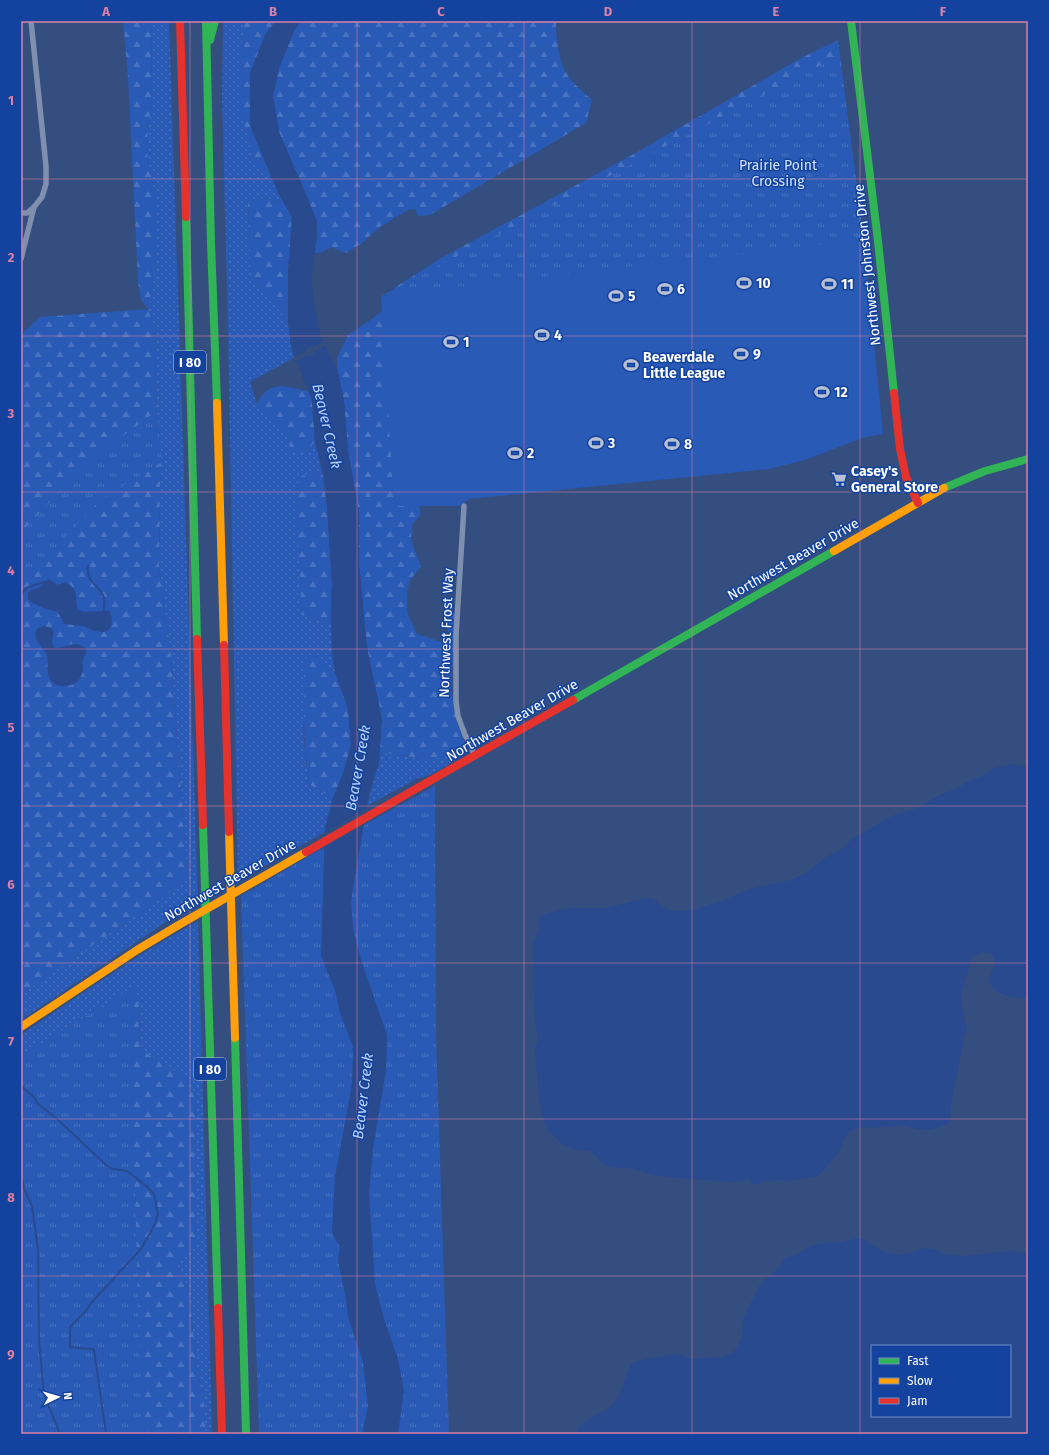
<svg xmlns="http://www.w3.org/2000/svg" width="1049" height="1455" viewBox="0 0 1049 1455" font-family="'Fira Sans',sans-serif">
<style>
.grass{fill:url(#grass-dots)}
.forest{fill:url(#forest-firs)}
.park{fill:url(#park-tufts)}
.pitch{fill:#295ab5}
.water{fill:#294a8f;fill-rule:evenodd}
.pier{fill:#344e80}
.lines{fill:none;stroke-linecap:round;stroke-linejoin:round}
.stream{stroke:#294a8f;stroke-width:2}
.street{stroke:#7f8fb0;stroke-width:5.5}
.fast{stroke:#30b455;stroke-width:8}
.slow{stroke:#ff9f0a;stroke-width:8}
.jam{stroke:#e5322d;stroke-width:8}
.slow-bridge{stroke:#ff9f0a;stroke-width:8}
.jam-bridge{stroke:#e5322d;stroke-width:8}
.grid{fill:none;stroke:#dd80a5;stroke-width:1;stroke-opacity:0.55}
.labels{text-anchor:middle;stroke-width:3;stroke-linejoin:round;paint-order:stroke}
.shield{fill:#14439f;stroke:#b8c7e2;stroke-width:1}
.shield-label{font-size:13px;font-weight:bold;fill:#fff}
.park-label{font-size:14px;fill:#d5e3fd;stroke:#14439f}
.street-label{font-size:14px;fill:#fff;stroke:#14439f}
.poi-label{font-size:14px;font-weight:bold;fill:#fff;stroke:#14439f;text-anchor:start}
.water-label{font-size:15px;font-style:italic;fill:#b9d0fa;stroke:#14439f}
.neatline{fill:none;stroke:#dd80a5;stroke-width:1.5}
.grid-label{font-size:13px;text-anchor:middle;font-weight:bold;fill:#dd80a5}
</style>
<defs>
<pattern id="grass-dots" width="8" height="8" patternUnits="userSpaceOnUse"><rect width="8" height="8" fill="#295ab5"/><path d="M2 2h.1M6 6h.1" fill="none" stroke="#4973c0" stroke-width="1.8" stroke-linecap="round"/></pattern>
<pattern id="forest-firs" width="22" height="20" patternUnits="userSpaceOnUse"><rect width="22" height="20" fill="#295ab5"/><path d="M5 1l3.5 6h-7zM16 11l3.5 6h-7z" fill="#4973c0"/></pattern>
<pattern id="park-tufts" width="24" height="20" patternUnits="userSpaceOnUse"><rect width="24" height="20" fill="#295ab5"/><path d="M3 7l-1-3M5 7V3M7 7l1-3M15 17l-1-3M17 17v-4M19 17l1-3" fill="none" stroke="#4973c0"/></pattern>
</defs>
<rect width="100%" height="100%" fill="#344e80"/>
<!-- grass -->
<g class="grass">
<polygon points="151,21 169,21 198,903 175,916 21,1020 21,994 175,889 187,873 171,655 159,567 160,486 162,462 157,411 154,326 148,309 154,278 155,195 146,148 152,96"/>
<polygon points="223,21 244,21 241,58 241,112 266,175 269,172 284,202 265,198 248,202 251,276 288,321 291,347 294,358 250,382 257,404 274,422 288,434 304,452 315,442 322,470 301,477 300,558 302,615 331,624 332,652 335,672 325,664 303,725 306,763 310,785 333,798 325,832 238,881 228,324 222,98"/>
<path d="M 466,746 L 465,753 C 454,761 432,777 418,778 L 367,806 C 371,788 378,770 379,752 L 417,758 L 452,754 Z"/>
<path d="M 198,921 L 212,1434 L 205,1434 L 205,1410 L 197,1367 L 189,1293 L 178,1262 L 194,1149 L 196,1100 L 186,1079 L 169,1067 L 149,1055 L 138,1043 L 139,1006 L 129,990 L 21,1056 L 21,1035 C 79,996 137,955 198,921 Z"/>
</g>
<!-- forest -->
<g class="forest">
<polygon points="123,21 151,21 152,96 146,148 155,195 155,241 154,278 148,309 154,326 157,411 162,462 160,486 159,567 171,655 187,874 175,889 21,994 21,335 40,317 148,309 141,300 138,282 128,76"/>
<polygon points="244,21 276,21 265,35 250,125 269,172 266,176 255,165 241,112 241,58"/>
<path d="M 301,21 L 556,21 C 556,35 558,54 563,67 C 567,78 583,92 592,100 L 586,123 L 430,215 L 418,216 L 415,209 L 408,210 L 380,227 L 361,244 L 346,253 L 331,247 L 321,253 L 314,253 L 317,236 L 310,203 L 279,132 L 273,96 L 279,68 L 294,31 Z"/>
<polygon points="838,40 865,250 843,251 418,504 421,514 412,525 411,540 421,567 410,580 407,591 407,613 417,634 448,644 448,612 455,612 451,689 457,723 466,746 452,754 431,760 379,752 382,719 368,653 365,629 359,562 359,512 348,451 344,401 338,372 337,358 348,335 379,314 389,303 394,288 443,257 632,155 801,58"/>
<polygon points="264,198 284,202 292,217 288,272 288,321 251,276 248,202"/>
<path d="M 282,386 L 308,391 L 312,400 L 315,442 L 304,452 L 290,453 L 288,434 L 274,422 L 257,404 C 264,391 267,388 282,386 Z"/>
<polygon points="322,470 327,505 332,585 331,624 302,615 295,488 301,476"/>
<path d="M 313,654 L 335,672 L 348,708 L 351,744 L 344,771 L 333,798 L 310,785 C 302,744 304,702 304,659 Z"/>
<polygon points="136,988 139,1006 138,1043 149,1055 169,1067 186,1079 196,1100 194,1149 198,1242 178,1262 189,1293 197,1367 205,1410 205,1434 21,1434 21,1056 129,990"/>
</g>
<!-- park -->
<g class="park">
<polygon points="839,55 864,239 381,296"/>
<polygon points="157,411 162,462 99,501 43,561 21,589 21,532 91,459"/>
<polygon points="435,786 436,1033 449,1434 259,1434 241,896 335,841"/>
<polygon points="129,990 142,1434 21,1434 21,1056"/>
</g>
<!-- pitch -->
<polygon class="pitch" points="864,239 883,434 862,438 805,460 769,469 469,499 459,506 394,506 381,296"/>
<!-- water -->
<g class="water">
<polygon points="276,21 301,21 294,31 279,68 273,96 279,132 317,221 317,236 311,279 314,304 320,334 338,372 344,401 348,451 359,512 359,562 365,629 368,653 382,719 379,764 369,794 351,901 353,928 361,960 387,1035 386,1070 373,1148 369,1193 375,1284 384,1319 398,1359 404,1391 398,1434 362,1434 368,1406 363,1362 348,1317 346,1299 338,1260 340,1248 332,1232 335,1177 352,1084 353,1047 339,1010 335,990 321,956 325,827 333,798 344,771 351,744 348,708 335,672 332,652 331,599 332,585 327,505 323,474 315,442 312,400 291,347 288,321 288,272 292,217 278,193 250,125 250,73 265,35"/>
<path d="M 49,579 L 58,585 L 65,582 C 80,589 74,598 78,610 C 88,614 98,610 109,611 C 114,619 113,633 101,632 C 95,632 89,628 83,626 C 77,625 70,625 64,624 L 58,612 L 43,608 L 28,600 L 28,593 L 32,589 L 38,588 Z"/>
<path d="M 44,626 C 61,629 48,639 54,648 C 66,649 75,638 86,649 C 87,654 85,655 83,660 C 82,663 83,666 83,669 C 82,680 74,686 64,686 C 60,686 55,686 53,683 C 44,674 50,662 46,653 C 43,647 36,643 35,635 L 37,629 Z"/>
<path d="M 1013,764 L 1028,767 L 1028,998 C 1013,998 995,996 989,981 C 991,972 999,962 991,953 L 982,952 L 973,956 L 961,993 L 962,1010 L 967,1028 L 963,1041 L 961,1054 L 951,1103 L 950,1120 L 946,1125 L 930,1130 L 921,1130 L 901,1125 L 891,1127 L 856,1128 L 850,1131 L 845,1137 L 840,1150 L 823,1171 L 815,1177 L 786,1181 L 781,1180 L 764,1181 L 753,1185 L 749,1179 L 736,1182 L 677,1178 L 652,1175 L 627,1167 L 620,1168 L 606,1166 L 590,1151 L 578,1150 L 570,1148 L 561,1143 L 549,1132 L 544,1120 L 540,1104 L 538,1087 L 535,1051 L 537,1042 L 537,1034 L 535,1021 L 534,992 L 533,945 L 539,929 L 538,924 L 540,918 L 543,915 L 560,910 L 575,908 L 606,908 L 647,898 L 655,900 L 663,907 L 669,910 L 682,911 L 693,910 L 724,900 L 740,893 L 754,888 L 791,880 L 808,872 L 826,857 L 842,849 L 852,839 L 886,819 L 895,815 L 918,808 L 940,795 L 960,787 L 966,782 L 985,775 L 994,768 Z"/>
<path d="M 860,1238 L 864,1239 C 887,1256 895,1258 922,1249 L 922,1247 L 937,1250 L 946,1255 L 964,1256 L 1010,1251 L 1021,1253 L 1028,1252 L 1028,1434 L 577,1434 C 579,1419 604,1415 614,1403 C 624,1391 624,1375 632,1363 L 646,1359 L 677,1354 L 693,1359 L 722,1357 L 732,1353 L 737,1349 L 742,1335 L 743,1319 L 761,1283 L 780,1267 L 783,1259 L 798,1254 L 811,1246 L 823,1243 L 842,1242 ZM 872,1346 L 1010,1346 L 1010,1416 L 872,1416 Z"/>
</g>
<!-- pier -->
<g class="pier">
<polygon points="325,341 327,345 315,351 314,354 311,356 308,355 295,362 293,358 306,351 307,348 310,347 313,347"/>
<polygon points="369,807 366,824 322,849 323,834"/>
</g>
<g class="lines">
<!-- stream -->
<g class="stream">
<path d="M 88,566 C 86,584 100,585 104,598 C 105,602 104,608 103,612"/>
<polyline points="21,594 28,587 48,581"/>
<polyline points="21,1086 34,1097 38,1104 56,1118 106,1165 113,1169 127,1171 145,1185 154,1194 158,1214 154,1226 141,1249 91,1303 86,1311 70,1327 70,1347 92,1349 94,1350 106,1434"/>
<polyline points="21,1174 24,1189 32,1206 38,1250 39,1340 44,1394 60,1434"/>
</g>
<!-- street -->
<g class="street">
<polyline points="21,213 27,213 34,207"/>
<polyline points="21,259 34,207 42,197 46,184 46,166 31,21"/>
<polyline points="464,506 456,635 456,702 458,716 465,735 471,745 474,756"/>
</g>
<!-- fast -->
<g class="fast">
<polyline points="206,21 211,243 217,403"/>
<polyline points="851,21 878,241 894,393"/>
<polyline points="210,40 215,21"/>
<polyline points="186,217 197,639"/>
<polyline points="944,488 985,471 1028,459"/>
<polyline points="573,700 834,551"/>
<polyline points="203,825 218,1308"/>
<polyline points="235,1038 246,1434"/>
</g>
<!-- slow -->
<g class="slow">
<polyline points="217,403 224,645"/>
<polyline points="834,551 944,488"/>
<polyline points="229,832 235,1038"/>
<polyline points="21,1027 137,950 177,926"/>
</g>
<!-- jam -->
<g class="jam">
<polyline points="180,21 186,217"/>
<polyline points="894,393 900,449 906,477 918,503"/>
<polyline points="197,639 203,825"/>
<polyline points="224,645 229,832"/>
<polyline points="419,787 573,700"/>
<polyline points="218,1308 222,1434"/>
</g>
<!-- slow-bridge -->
<polyline class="slow-bridge" points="177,926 306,852"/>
<!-- jam-bridge -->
<polyline class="jam-bridge" points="306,852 419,787"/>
</g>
<!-- grid -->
<path class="grid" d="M 190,21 L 190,1434M 357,21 L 357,1434M 524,21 L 524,1434M 692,21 L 692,1434M 860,21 L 860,1434M 21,179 L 1028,179M 21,336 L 1028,336M 21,492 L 1028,492M 21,649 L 1028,649M 21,806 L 1028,806M 21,963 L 1028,963M 21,1119 L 1028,1119M 21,1276 L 1028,1276"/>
<!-- icons -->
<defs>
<g id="stadium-bare" transform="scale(1.2)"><path d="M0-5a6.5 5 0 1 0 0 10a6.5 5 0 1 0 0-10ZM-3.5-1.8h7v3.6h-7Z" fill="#b8c1d3" stroke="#14439f" stroke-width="2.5" paint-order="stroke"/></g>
<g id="supermarket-bare" transform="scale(1.2)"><path d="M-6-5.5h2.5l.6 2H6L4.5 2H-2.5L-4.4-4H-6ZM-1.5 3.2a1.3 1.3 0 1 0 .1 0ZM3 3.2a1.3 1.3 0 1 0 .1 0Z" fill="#b8c1d3" stroke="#14439f" stroke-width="2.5" paint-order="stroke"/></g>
</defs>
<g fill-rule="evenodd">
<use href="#stadium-bare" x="744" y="283"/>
<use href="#stadium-bare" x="829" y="284"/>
<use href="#stadium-bare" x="665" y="289"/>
<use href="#stadium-bare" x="616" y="296"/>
<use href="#stadium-bare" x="542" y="335"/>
<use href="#stadium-bare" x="451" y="342"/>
<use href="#stadium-bare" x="741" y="354"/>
<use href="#stadium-bare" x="631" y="365"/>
<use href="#stadium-bare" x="822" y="392"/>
<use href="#stadium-bare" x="596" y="443"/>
<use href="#stadium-bare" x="672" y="444"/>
<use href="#stadium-bare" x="515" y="453"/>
<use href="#supermarket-bare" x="839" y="479"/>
</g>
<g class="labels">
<!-- shield labels -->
<g class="shield">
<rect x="174" y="351" width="32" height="22" rx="3"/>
<rect x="194" y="1058" width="32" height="22" rx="3"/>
</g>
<g class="shield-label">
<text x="190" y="367">I 80</text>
<text x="210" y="1074">I 80</text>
</g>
<!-- park labels -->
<g class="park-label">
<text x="778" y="170">Prairie Point<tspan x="778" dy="16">Crossing</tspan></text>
</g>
<!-- street labels -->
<g class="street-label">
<text transform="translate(867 265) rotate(-96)" y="5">Northwest Johnston Drive</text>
<text transform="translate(793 559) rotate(-30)" y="5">Northwest Beaver Drive</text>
<text transform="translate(446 633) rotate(-88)" y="5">Northwest Frost Way</text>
<text transform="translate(512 720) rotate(-30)" y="5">Northwest Beaver Drive</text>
<text transform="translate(230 880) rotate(-30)" y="5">Northwest Beaver Drive</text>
</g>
<!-- poi labels -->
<g class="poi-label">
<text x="756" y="288">10</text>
<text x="841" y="289">11</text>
<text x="677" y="294">6</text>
<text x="628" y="301">5</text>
<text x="554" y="340">4</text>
<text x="463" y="347">1</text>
<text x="753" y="359">9</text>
<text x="643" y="362">Beaverdale<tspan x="643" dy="16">Little League</tspan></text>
<text x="834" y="397">12</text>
<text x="608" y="448">3</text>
<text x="684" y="449">8</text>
<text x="527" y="458">2</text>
<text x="851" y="476">Casey's<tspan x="851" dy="16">General Store</tspan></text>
</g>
<!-- water labels -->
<g class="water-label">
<text transform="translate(327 426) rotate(77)" y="5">Beaver Creek</text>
<text transform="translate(358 768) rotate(-80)" y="5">Beaver Creek</text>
<text transform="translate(363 1096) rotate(-83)" y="5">Beaver Creek</text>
</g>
</g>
<!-- border -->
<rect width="1049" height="1455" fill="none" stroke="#14439f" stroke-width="44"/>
<!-- legend -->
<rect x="871" y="1345" width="140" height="72" fill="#14439f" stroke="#728ec5"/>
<rect x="879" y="1358" width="20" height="6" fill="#30b455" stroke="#728ec5"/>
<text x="907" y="1365" font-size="12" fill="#ffffff">Fast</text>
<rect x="879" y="1378" width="20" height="6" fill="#ff9f0a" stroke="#728ec5"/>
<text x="907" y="1385" font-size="12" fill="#ffffff">Slow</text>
<rect x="879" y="1398" width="20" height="6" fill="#e5322d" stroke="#728ec5"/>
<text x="907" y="1405" font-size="12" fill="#ffffff">Jam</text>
<!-- north arrow -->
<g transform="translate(58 1397) rotate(85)" stroke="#14439f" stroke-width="3" paint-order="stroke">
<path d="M0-3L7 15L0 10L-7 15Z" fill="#ffffff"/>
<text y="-6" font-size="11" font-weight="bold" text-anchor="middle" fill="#ffffff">N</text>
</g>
<rect x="22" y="22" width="1005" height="1411" class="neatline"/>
<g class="grid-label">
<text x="106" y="16">A</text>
<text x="273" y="16">B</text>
<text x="441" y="16">C</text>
<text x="608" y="16">D</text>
<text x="776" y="16">E</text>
<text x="943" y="16">F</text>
<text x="11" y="105">1</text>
<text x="11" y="262">2</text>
<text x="11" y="418">3</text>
<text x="11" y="575">4</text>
<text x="11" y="732">5</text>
<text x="11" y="889">6</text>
<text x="11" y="1046">7</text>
<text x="11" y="1202">8</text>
<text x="11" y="1359">9</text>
</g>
</svg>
